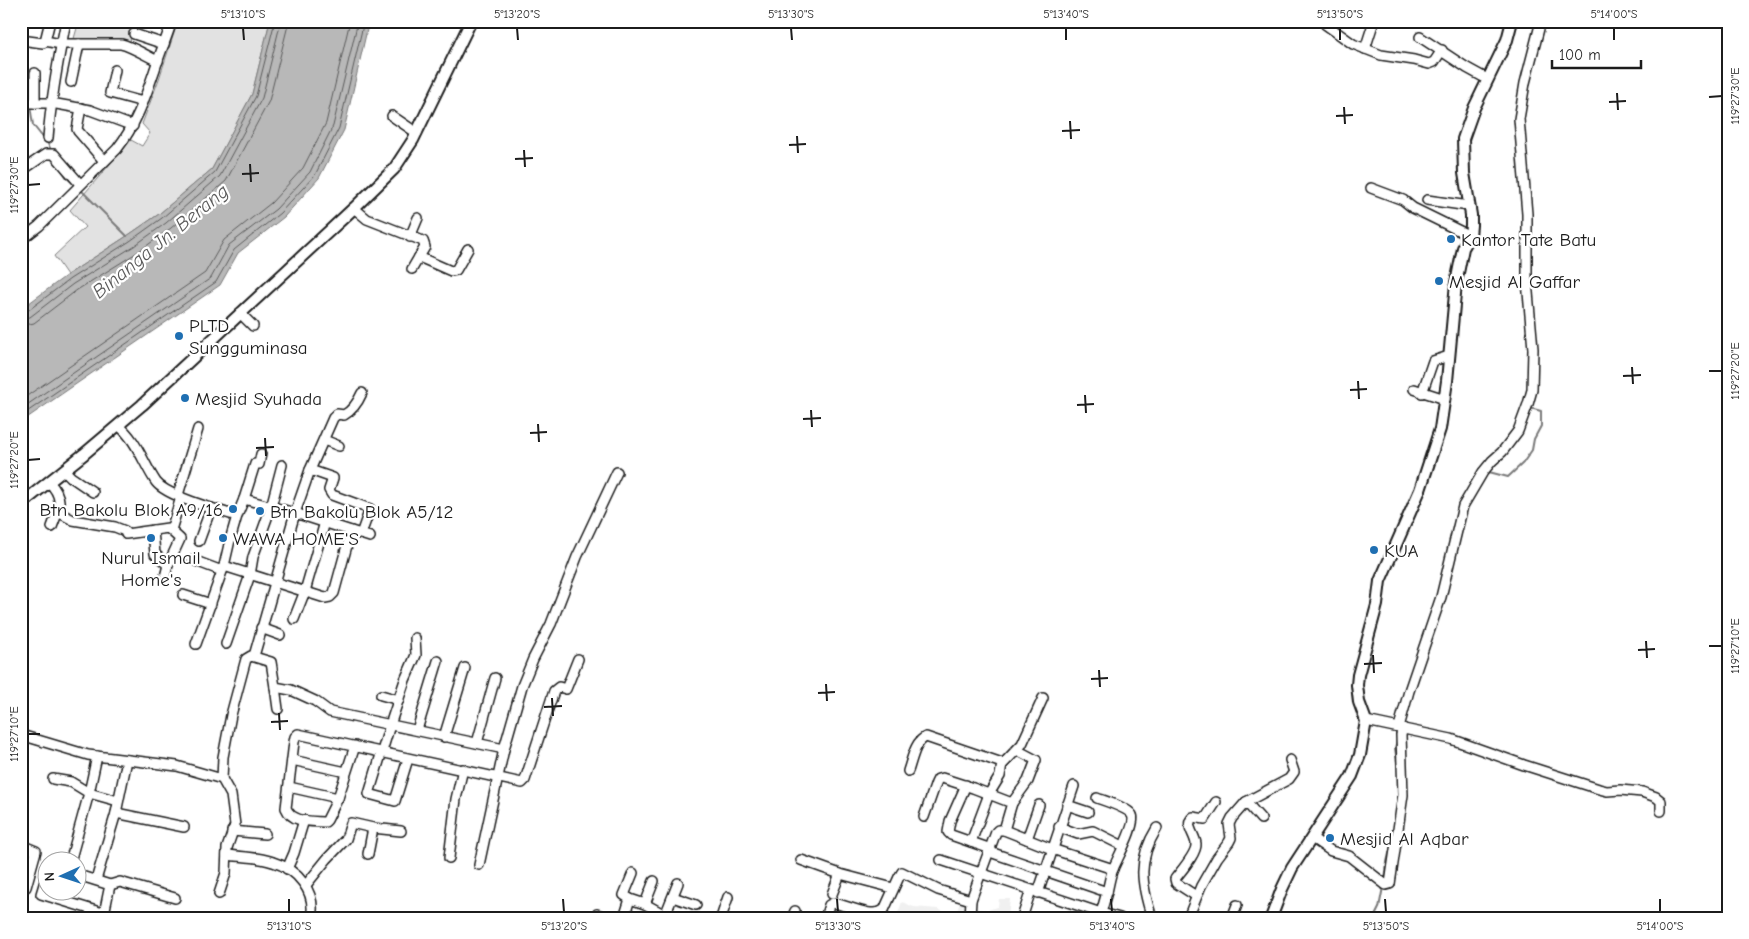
<svg xmlns="http://www.w3.org/2000/svg" width="1749" height="939" viewBox="0 0 1749 939" font-family="'Comic Neue',sans-serif">
<style>
.built{fill:#f0f0f0}
.green{fill:#e2e2e2;stroke:#7f7f7f}
.water{fill:#b8b8b8;stroke:#7a7a7a}
.lines{fill:none;stroke-linecap:round;stroke-linejoin:round}
.shore{stroke:#5a5a5a;stroke-width:1}
.stream{stroke:#7a7a7a;stroke-width:2}
.minor-casing{stroke:#1c1c1c;stroke-width:12}
.major-casing{stroke:#1c1c1c;stroke-width:14}
.minor{stroke:#fff;stroke-width:9}
.major{stroke:#fff;stroke-width:10}
.ticks{fill:none;stroke:#1c1c1c;stroke-width:2}
.poi-dot{fill:#1f6fb2;stroke:#fff;stroke-width:2}
.labels{text-anchor:middle;stroke-width:4.5;stroke-linejoin:round;paint-order:stroke}
.poi-label{font-size:19px;fill:#1c1c1c;stroke:#fff;text-anchor:start}
.water-label{font-size:20px;font-style:italic;fill:#5a5a5a;stroke:#fff}
.neatline{fill:none;stroke:#1c1c1c;stroke-width:2}
.ticks-label{font-size:12px;text-anchor:middle;fill:#1c1c1c}
</style>
<rect width="100%" height="100%" fill="#fff"/>
<filter id="ink" filterUnits="userSpaceOnUse"><feTurbulence type="fractalNoise" baseFrequency=".02" numOctaves="2"/><feDisplacementMap in="SourceGraphic" scale="10" xChannelSelector="R" yChannelSelector="G"/><feConvolveMatrix kernelMatrix="1 2 1 2 8 2 1 2 1" color-interpolation-filters="sRGB"/></filter>
<g filter="url(#ink)">
<!-- built -->
<polygon class="built" points="961,899 974,908 987,910 998,907 999,899 1010,899 1008,918 896,918 902,902 914,907 938,909 950,915 956,914"/>
<!-- green -->
<g class="green">
<polygon points="79,21 132,21 130,44 73,42"/>
<polygon points="178,21 270,21 252,94 212,169 159,214 127,236 67,275 54,256 85,227 70,210 131,140 142,146 150,133 142,124 159,79"/>
</g>
<!-- water -->
<polygon class="water" points="270,21 369,21 344,130 319,178 284,217 238,253 220,285 21,422 21,309 67,275 127,236 159,214 212,169 252,94"/>
<g class="lines">
<!-- shore -->
<g class="shore">
<polyline points="21,313 26,312 70,279 130,241 162,218 215,172 256,96 275,21"/>
<polyline points="21,319 30,317 73,284 134,246 166,223 220,176 262,98 281,21"/>
<polyline points="21,326 34,323 77,290 138,252 171,228 226,181 269,101 289,21"/>
<polyline points="21,400 205,273 224,240 271,203 303,168 326,123 350,21"/>
<polyline points="21,409 211,278 229,245 276,209 310,172 333,126 358,21"/>
<polyline points="21,416 216,282 234,250 280,213 315,175 339,128 364,21"/>
</g>
<!-- stream -->
<g class="stream">
<polyline points="21,88 27,99"/>
<polyline points="30,106 33,125 48,144 52,152"/>
<polyline points="61,169 67,178 76,186"/>
<polyline points="80,189 127,236"/>
<polyline points="1485,476 1489,472 1508,477 1523,463 1532,450 1534,439 1541,426 1541,411 1530,408"/>
<polyline points="1397,740 1395,748 1398,769"/>
<polyline points="1385,880 1387,862 1391,845"/>
<polyline points="1374,918 1379,908 1383,887"/>
</g>
<!-- minor casing -->
<g class="minor-casing">
<g id="minor">
<path d="M 50,21 L 45,41 L 61,44 L 121,44 C 131,46 147,56 158,61"/>
<polyline points="1325,24 1353,44 1381,55 1414,60 1429,64 1434,62 1442,50"/>
<polyline points="134,34 164,44"/>
<polyline points="1420,37 1467,68 1487,79"/>
<polyline points="21,40 43,43 45,41"/>
<polyline points="1365,49 1374,21"/>
<polyline points="115,70 110,93 143,102"/>
<polyline points="35,73 35,103"/>
<polyline points="71,82 79,44"/>
<polyline points="21,103 51,103 90,110 133,126"/>
<polyline points="81,108 77,129 78,131 104,161"/>
<polyline points="392,116 417,133"/>
<path d="M 48,138 C 51,99 58,60 66,21"/>
<polyline points="21,166 27,167 46,154 54,154 80,184"/>
<polyline points="1371,188 1403,200 1413,208 1470,236"/>
<polyline points="1427,200 1469,206"/>
<polyline points="354,208 367,219 423,241 425,247 419,257 451,271 456,270 468,249"/>
<polyline points="410,237 418,218"/>
<path d="M 21,240 L 39,226 L 117,149 C 136,125 145,98 155,69 C 160,53 167,37 172,21"/>
<polyline points="412,269 419,257"/>
<polyline points="240,313 253,326"/>
<polyline points="1414,389 1445,399"/>
<polyline points="1422,393 1433,361 1449,356"/>
<path d="M 118,425 C 137,440 143,463 156,482 C 166,496 220,511 237,516 L 244,499 L 295,513 L 370,537"/>
<polyline points="324,440 339,446"/>
<polyline points="64,470 71,477 93,492"/>
<path d="M 310,470 L 333,418 L 337,414 L 344,415 C 353,410 358,402 362,393"/>
<path d="M 49,482 C 65,499 59,508 52,527"/>
<polyline points="178,495 198,429"/>
<polyline points="244,499 255,464 259,464 261,454"/>
<polyline points="58,512 73,520 115,527 125,531 126,534 168,528 180,539 168,565 165,577"/>
<polyline points="237,516 230,540 224,566 325,598 330,597 334,593 351,531"/>
<polyline points="153,530 155,554 168,565"/>
<polyline points="171,530 181,497"/>
<polyline points="199,541 211,508"/>
<polyline points="193,560 222,571"/>
<polyline points="183,595 211,604"/>
<polyline points="294,619 305,591 325,522"/>
<polyline points="261,628 280,635"/>
<polyline points="196,644 224,566"/>
<polyline points="226,644 250,575 253,557 271,507 282,465"/>
<polyline points="254,656 295,513 310,470 333,478 329,490 332,495 370,509 361,534"/>
<polyline points="275,687 278,709"/>
<polyline points="381,695 399,700"/>
<polyline points="1366,721 1451,739 1524,765 1599,789 1607,791 1620,790 1642,792 1656,797 1661,801 1661,811"/>
<polyline points="1399,727 1409,691 1441,597 1463,506 1483,472 1492,461 1502,452 1518,431 1528,404 1532,390 1533,349 1527,281 1527,214 1519,119 1525,83 1541,21"/>
<polyline points="417,730 438,661"/>
<polyline points="21,735 88,755 177,766 222,779 231,795 235,825 227,848 226,873 219,894"/>
<polyline points="444,737 465,668"/>
<polyline points="477,743 495,678"/>
<path d="M 355,746 L 338,798 L 327,820 L 325,822 C 311,821 292,823 286,808 L 294,742 L 295,737 L 298,734 L 522,783 L 525,780 L 554,691 L 559,687 L 566,689 L 578,659"/>
<polyline points="408,759 395,801 369,794 390,725 405,680 416,655 415,638"/>
<polyline points="292,760 346,772"/>
<polyline points="1003,764 1022,744 1043,698"/>
<path d="M 908,771 C 912,760 915,741 926,737 L 1002,763 L 1000,776 L 989,794 L 971,842"/>
<polyline points="53,779 71,782 89,793 118,801"/>
<polyline points="222,779 223,757 231,715 246,659 251,656 271,662 275,687 291,690 315,701 330,712 504,749"/>
<polyline points="966,785 950,821 948,832 951,835 991,849"/>
<polyline points="289,787 338,798"/>
<path d="M 1097,798 C 1105,801 1128,808 1132,815 C 1137,823 1117,859 1113,869 C 1110,876 1109,884 1107,892"/>
<polyline points="1246,802 1261,819"/>
<polyline points="1012,803 1028,781 1036,760 1017,750"/>
<polyline points="1067,805 1088,812"/>
<polyline points="116,813 184,827"/>
<polyline points="924,817 936,783 938,779 942,778 973,788 1012,803 1004,830"/>
<polyline points="1059,827 1078,834 1093,831 1123,846"/>
<polyline points="232,831 265,834"/>
<polyline points="1312,838 1331,851 1349,856 1386,885 1390,884 1403,795 1401,735 1403,728"/>
<polyline points="1027,839 1039,805"/>
<polyline points="21,845 36,851 26,887"/>
<polyline points="990,852 1107,892 1101,913"/>
<polyline points="368,854 373,828 401,831"/>
<path d="M 227,855 C 243,857 259,857 273,862 C 297,869 317,892 311,918"/>
<polyline points="449,858 456,799 463,769"/>
<polyline points="801,860 840,874 893,888"/>
<polyline points="941,860 1101,913 1120,918"/>
<polyline points="70,862 89,793 97,756"/>
<polyline points="479,865 504,749 522,686 533,659 551,624 577,557 617,472"/>
<polyline points="287,869 294,853 304,820"/>
<polyline points="48,871 41,894 119,918"/>
<polyline points="78,875 110,885 104,914"/>
<polyline points="96,880 116,813 127,760"/>
<polyline points="110,885 120,882 175,898"/>
<polyline points="306,885 327,859 346,839 351,823 373,828"/>
<polyline points="1038,893 1074,786"/>
<polyline points="832,894 840,874"/>
<path d="M 1196,896 L 1176,883 L 1175,879 C 1181,871 1197,853 1196,844 C 1195,834 1184,825 1193,817 L 1205,819 L 1216,802"/>
<polyline points="673,897 696,905"/>
<polyline points="630,899 624,895 633,873"/>
<polyline points="645,904 654,881"/>
<polyline points="597,914 607,918"/>
<polyline points="169,918 170,917"/>
<polyline points="624,918 630,899 645,904 665,915"/>
<polyline points="664,918 678,883"/>
<polyline points="721,918 728,897"/>
<polyline points="792,918 795,911"/>
<path d="M 825,918 L 829,905 L 833,903 C 848,905 871,919 884,910 L 899,877 L 902,872 L 938,890 L 971,900"/>
<polyline points="970,918 971,900 996,832 998,830 1004,830 1052,849 1113,869"/>
<polyline points="1022,918 1031,890"/>
<path d="M 1152,918 C 1141,883 1137,860 1157,828"/>
<polyline points="1188,918 1201,886 1217,858 1229,842 1231,838 1229,824 1232,818 1246,802 1289,779 1294,772 1290,760"/>
<polyline points="1232,918 1237,905"/>
</g>
</g>
<!-- major casing -->
<g class="major-casing">
<g id="major">
<polyline points="21,504 84,454 142,405 354,208 394,169 413,140 471,21"/>
<polyline points="1271,918 1282,889 1292,868 1352,776 1360,755 1366,721 1359,702 1357,685 1358,675 1377,605 1380,581 1420,490 1440,429 1447,381 1456,283 1463,248 1470,236 1471,225 1471,215 1464,173 1463,139 1474,108 1507,40 1512,21"/>
</g>
</g>
<!-- minor -->
<use href="#minor" class="minor"/>
<!-- major -->
<use href="#major" class="major"/>
</g>
</g>
<!-- ticks -->
<path class="ticks" d="M 243,28 L 244,40M 517,28 L 518,40M 791,28 L 792,40M 1066,28 L 1066,40M 1340,28 L 1340,40M 1614,28 L 1614,40M 1617,93 L 1618,110M 1709,97 L 1722,96M 1609,102 L 1626,101M 1344,107 L 1345,124M 1336,116 L 1353,115M 1070,121 L 1071,139M 1062,131 L 1080,130M 797,136 L 798,153M 789,145 L 806,144M 524,150 L 525,167M 515,159 L 533,158M 250,164 L 251,182M 242,174 L 259,173M 28,185 L 40,184M 1632,367 L 1633,384M 1709,371 L 1722,371M 1623,376 L 1641,375M 1358,381 L 1359,399M 1350,390 L 1367,389M 1085,395 L 1086,413M 1077,405 L 1094,404M 811,410 L 812,427M 803,419 L 821,418M 538,424 L 539,442M 530,433 L 547,432M 265,438 L 266,456M 256,448 L 274,447M 28,460 L 40,459M 1646,641 L 1647,658M 1709,646 L 1722,646M 1638,650 L 1655,649M 1373,655 L 1374,673M 1364,664 L 1382,663M 1099,670 L 1100,687M 1091,679 L 1108,678M 826,684 L 827,701M 818,693 L 835,692M 552,698 L 553,716M 544,707 L 562,706M 279,713 L 280,730M 271,722 L 288,721M 28,734 L 40,734M 289,899 L 289,912M 563,899 L 564,912M 837,899 L 838,912M 1111,899 L 1112,912M 1385,899 L 1386,912M 1660,899 L 1660,912"/>
<!-- markers -->
<g class="poi-dot">
<circle cx="1451" cy="239" r="5"/>
<circle cx="1439" cy="281" r="5"/>
<circle cx="179" cy="336" r="5"/>
<circle cx="185" cy="398" r="5"/>
<circle cx="233" cy="509" r="5"/>
<circle cx="260" cy="511" r="5"/>
<circle cx="151" cy="538" r="5"/>
<circle cx="223" cy="538" r="5"/>
<circle cx="1374" cy="550" r="5"/>
<circle cx="1330" cy="838" r="5"/>
</g>
<g class="labels">
<!-- poi labels -->
<g class="poi-label">
<text x="1461" y="246">Kantor Tate Batu</text>
<text x="1449" y="288">Mesjid Al Gaffar</text>
<text x="189" y="332">PLTD<tspan x="189" dy="22">Sungguminasa</tspan></text>
<text x="195" y="405">Mesjid Syuhada</text>
<text x="223" y="516" text-anchor="end">Btn Bakolu Blok A9/16</text>
<text x="270" y="518">Btn Bakolu Blok A5/12</text>
<text x="233" y="545">WAWA HOME'S</text>
<text x="1384" y="557">KUA</text>
<text x="151" y="564" text-anchor="middle">Nurul Ismail<tspan x="151" dy="22">Home's</tspan></text>
<text x="1340" y="845">Mesjid Al Aqbar</text>
</g>
<!-- water labels -->
<g class="water-label">
<text transform="translate(160 241) rotate(-39)" y="7">Binanga Jn. Berang</text>
</g>
</g>
<!-- margin -->
<rect width="1749" height="939" fill="none" stroke="#fff" stroke-width="55"/>
<!-- north arrow -->
<g transform="translate(62 876) rotate(267)"><circle r="24" fill="#ffffff" stroke="#a4a4a4"/>
<path d="M0-4L9 19L0 12L-9 19Z" fill="#1f6fb2"/>
<text y="-8" font-size="14" font-weight="bold" text-anchor="middle" fill="#1c1c1c">N</text>
</g>
<!-- scale -->
<path d="M1552 60v8h89v-8" fill="none" stroke="#1c1c1c" stroke-width="2.5"/>
<text x="1559" y="60" font-size="15" fill="#1c1c1c" stroke="#ffffff" stroke-width="4" paint-order="stroke">100 m</text>
<rect x="28" y="28" width="1694" height="884" class="neatline"/>
<g class="ticks-label">
<text x="243" y="18">5°13'10"S</text>
<text x="517" y="18">5°13'20"S</text>
<text x="791" y="18">5°13'30"S</text>
<text x="1066" y="18">5°13'40"S</text>
<text x="1340" y="18">5°13'50"S</text>
<text x="1614" y="18">5°14'00"S</text>
<text transform="translate(1735 96) rotate(-90)" y="4">119°27'30"E</text>
<text transform="translate(14 185) rotate(-90)" y="4">119°27'30"E</text>
<text transform="translate(1735 371) rotate(-90)" y="4">119°27'20"E</text>
<text transform="translate(14 460) rotate(-90)" y="4">119°27'20"E</text>
<text transform="translate(1735 646) rotate(-90)" y="4">119°27'10"E</text>
<text transform="translate(14 734) rotate(-90)" y="4">119°27'10"E</text>
<text x="289" y="930">5°13'10"S</text>
<text x="564" y="930">5°13'20"S</text>
<text x="838" y="930">5°13'30"S</text>
<text x="1112" y="930">5°13'40"S</text>
<text x="1386" y="930">5°13'50"S</text>
<text x="1660" y="930">5°14'00"S</text>
</g>
</svg>
